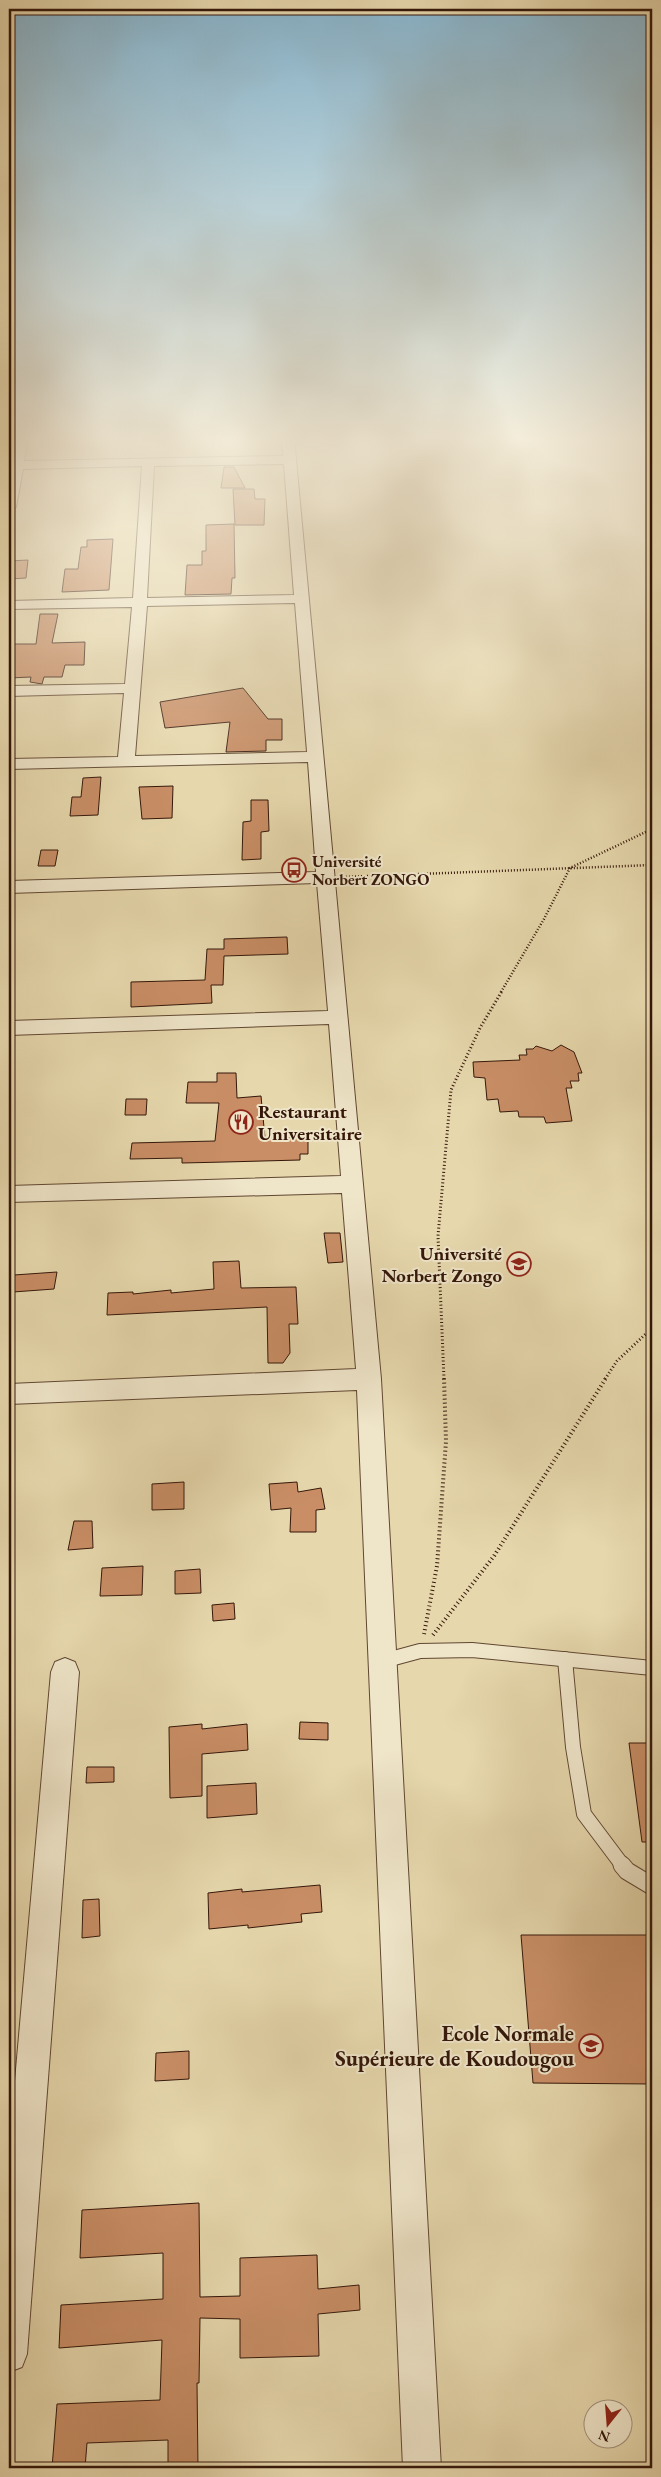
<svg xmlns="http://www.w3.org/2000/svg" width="661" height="2477" viewBox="0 0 661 2477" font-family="'EB Garamond',serif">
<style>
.building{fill:#c98e66;stroke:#34170a}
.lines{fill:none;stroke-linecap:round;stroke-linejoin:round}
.service-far1-casing{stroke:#604732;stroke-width:16}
.service-casing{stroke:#604732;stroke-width:19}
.minor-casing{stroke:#604732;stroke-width:2}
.path-far2{stroke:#34170a;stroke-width:2.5;stroke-dasharray:1 2;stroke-linecap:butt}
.path-far1{stroke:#34170a;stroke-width:3;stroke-dasharray:1 2.5;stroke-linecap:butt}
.path{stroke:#34170a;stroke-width:4;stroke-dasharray:1 3;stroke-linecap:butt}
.service-far1{stroke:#efe5c9;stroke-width:14}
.service{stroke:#efe5c9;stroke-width:17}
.minor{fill:#efe5c9;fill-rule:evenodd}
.labels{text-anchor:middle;stroke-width:4;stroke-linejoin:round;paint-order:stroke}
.far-poi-label{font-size:16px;font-weight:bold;fill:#34170a;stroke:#efe5c9;text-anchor:start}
.poi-label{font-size:19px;font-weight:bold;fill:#34170a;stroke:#efe5c9;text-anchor:start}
.near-poi-label{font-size:22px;font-weight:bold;fill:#34170a;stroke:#efe5c9;text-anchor:end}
</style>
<rect width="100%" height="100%" fill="#e6d7ac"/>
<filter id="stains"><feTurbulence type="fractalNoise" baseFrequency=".004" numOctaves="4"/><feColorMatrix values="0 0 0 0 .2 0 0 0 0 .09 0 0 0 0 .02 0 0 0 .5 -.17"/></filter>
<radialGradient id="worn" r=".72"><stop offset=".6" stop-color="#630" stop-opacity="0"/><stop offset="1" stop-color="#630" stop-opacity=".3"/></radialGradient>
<!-- building -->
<g class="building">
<polygon points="224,467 234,467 245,488 221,488"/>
<polygon points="233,489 254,489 255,499 265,499 264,525 235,525"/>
<polygon points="234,524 235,578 232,578 231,594 185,595 187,565 202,565 202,551 206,551 206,525"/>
<polygon points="113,539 109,590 62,592 65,569 78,569 81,547 87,547 87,540"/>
<polygon points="28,560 26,578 9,579 9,561"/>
<polygon points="40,614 58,614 52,643 85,642 84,665 65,665 62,677 44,677 42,684 30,682 31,677 9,678 10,644 36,644"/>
<polygon points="243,688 268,719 282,719 282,740 266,740 266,751 226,752 230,722 165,728 160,702"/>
<polygon points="101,777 98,815 70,816 72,797 81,797 83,778"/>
<polygon points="173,786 172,818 142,819 139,787"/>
<polygon points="251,800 268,800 269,831 261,832 261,859 242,860 243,822 251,821"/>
<polygon points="41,850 58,850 55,866 38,866"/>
<polygon points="287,937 288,954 224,956 223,985 211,985 212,1003 131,1007 131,982 205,980 207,949 224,949 224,939"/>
<polygon points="561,1045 574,1052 582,1073 578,1073 579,1081 570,1081 572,1088 566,1088 572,1121 546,1123 544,1117 519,1117 518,1111 500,1112 498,1099 487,1100 485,1078 474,1077 473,1062 520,1060 519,1055 527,1055 526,1049 533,1049 536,1046 552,1051"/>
<polygon points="217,1073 236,1073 237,1098 261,1096 265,1138 308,1137 308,1154 300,1154 300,1160 225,1162 182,1163 182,1158 130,1159 132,1143 215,1141 219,1103 186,1103 188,1082 217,1082"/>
<polygon points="126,1099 147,1099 146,1115 125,1115"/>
<polygon points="324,1233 340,1233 343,1262 328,1263"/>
<polygon points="239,1261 241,1288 296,1287 298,1324 289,1324 290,1353 283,1363 268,1363 267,1307 107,1315 108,1293 133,1292 133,1294 171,1290 171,1293 214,1289 213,1262"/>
<polygon points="57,1272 54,1289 13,1292 14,1275"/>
<polygon points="184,1482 184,1509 152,1510 152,1484"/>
<polygon points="297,1482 298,1492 321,1488 325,1509 316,1510 316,1532 290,1532 291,1508 271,1510 269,1484"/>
<polygon points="74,1521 92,1521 93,1548 68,1550"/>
<polygon points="143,1566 142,1595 100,1596 102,1568"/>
<polygon points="200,1569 201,1593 175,1594 175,1571"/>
<polygon points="234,1603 235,1619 213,1621 212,1605"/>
<polygon points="300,1722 328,1723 328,1740 299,1739"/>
<polygon points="202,1724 202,1729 247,1724 248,1750 202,1754 202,1796 170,1798 169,1727"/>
<polygon points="629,1743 652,1743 652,1842 642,1842"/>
<polygon points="87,1767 114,1767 114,1782 86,1783"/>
<polygon points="256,1783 257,1814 207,1818 207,1786"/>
<polygon points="320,1885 322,1912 301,1914 302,1922 248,1928 248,1925 209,1929 208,1893 242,1889 242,1892"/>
<polygon points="99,1899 100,1936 82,1938 83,1900"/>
<polygon points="521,1935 652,1935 652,2084 533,2083"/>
<polygon points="189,2051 189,2079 155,2081 156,2053"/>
<polygon points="199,2203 200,2297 240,2296 240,2258 317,2255 318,2289 359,2285 360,2310 318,2314 319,2356 240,2358 240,2319 200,2318 199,2383 197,2383 198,2468 168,2468 168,2440 87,2443 85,2468 52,2468 57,2404 160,2400 162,2340 59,2348 61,2305 163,2299 163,2253 80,2258 82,2210"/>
</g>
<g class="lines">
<!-- service-far1 casing -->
<g class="service-far1-casing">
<g id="service-far1">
<polyline points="565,1659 573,1747 584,1814 623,1866"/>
<polyline points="383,1661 420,1651 472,1650 652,1668"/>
</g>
</g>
<!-- service casing -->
<g class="service-casing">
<polyline id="service" points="622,1865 627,1871 652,1886"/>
</g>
<!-- minor casing -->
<g class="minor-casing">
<g id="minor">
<path d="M 16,438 L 28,438 L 24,461 L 283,456 L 282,438 L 294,438 L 381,1379 L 441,2468 L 403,2468 L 357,1390 L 9,1404 L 9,1384 L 356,1369 L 342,1193 L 9,1202 L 9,1186 L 341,1176 L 329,1024 L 9,1035 L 9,1021 L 328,1011 L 317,883 L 9,893 L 9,881 L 316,872 L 308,762 L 9,769 L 9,759 L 118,757 L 124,693 L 9,696 L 9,686 L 125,684 L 132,607 L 9,609 L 9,601 L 133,598 L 142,466 L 23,469 L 16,507 L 9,511 L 9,475 ZM 284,464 L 294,595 L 147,598 L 154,466 ZM 295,603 L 307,752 L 135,756 L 147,606 Z"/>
<polygon points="65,1658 75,1662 79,1672 27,2354 22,2367 9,2372 9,2149 51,1672 55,1662"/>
</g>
</g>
<!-- path-far2 -->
<g class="path-far2">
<polyline points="343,877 652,865"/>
<polyline points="501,992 544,919 570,868 652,829"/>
</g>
<!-- path-far1 -->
<g class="path-far1">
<polyline points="444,1379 438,1236 451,1090 480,1028 502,991"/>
<polyline points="605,1379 617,1361 652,1328"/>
</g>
<!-- path -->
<g class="path">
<polyline points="424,1634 437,1566 446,1441 444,1378"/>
<polyline points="433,1635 494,1556 606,1378"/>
</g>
<!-- service-far1 -->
<use href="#service-far1" class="service-far1"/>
<!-- service -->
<use href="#service" class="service"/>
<!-- minor -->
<use href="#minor" class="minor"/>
</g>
<!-- sky -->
<linearGradient id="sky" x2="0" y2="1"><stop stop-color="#87b6d0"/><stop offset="0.56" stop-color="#f4edda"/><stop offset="1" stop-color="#f4edda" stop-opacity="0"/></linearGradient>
<rect width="661" height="785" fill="url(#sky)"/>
<!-- icons -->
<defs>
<g id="bus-ring" transform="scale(1.25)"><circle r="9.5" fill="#efe5c9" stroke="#8f2418" stroke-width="1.5"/><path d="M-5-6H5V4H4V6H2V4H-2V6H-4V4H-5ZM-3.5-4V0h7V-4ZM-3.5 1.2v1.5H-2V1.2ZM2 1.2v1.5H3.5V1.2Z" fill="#8f2418"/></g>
<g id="restaurant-ring" transform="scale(1.25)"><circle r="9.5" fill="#efe5c9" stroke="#8f2418" stroke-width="1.5"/><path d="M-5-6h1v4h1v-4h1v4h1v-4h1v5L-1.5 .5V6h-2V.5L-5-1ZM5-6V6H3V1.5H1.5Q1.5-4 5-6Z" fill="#8f2418"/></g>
<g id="university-ring" transform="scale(1.25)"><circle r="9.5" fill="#efe5c9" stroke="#8f2418" stroke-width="1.5"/><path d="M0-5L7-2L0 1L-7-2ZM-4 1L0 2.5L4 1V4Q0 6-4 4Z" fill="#8f2418"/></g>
</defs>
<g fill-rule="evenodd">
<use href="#bus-ring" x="294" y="870"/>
<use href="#restaurant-ring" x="241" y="1122"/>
<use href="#university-ring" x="519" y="1264"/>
<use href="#university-ring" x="591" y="2046"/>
</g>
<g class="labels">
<!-- far-poi labels -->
<g class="far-poi-label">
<text x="312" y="867">Université<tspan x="312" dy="18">Norbert ZONGO</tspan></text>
</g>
<!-- poi labels -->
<g class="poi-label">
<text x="258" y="1118">Restaurant<tspan x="258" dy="22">Universitaire</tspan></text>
<text x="502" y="1260" text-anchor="end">Université<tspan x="502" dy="22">Norbert Zongo</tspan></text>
</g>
<!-- near-poi labels -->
<g class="near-poi-label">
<text x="574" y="2041">Ecole Normale<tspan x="574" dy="25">Supérieure de Koudougou</tspan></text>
</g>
</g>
<!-- margin -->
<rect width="661" height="2477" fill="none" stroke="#e6d7ac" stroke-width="30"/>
<rect x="10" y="10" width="641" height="2457" fill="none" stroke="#34170a" stroke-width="2.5"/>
<rect x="15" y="15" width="631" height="2447" fill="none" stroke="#34170a"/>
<!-- north arrow -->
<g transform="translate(608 2424) rotate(197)"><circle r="24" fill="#efe5c9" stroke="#a4937d"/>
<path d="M0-4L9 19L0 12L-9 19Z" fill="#8f2418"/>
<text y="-8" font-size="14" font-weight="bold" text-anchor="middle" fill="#34170a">N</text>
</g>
<rect width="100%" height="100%" filter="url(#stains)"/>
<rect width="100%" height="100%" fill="url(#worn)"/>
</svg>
